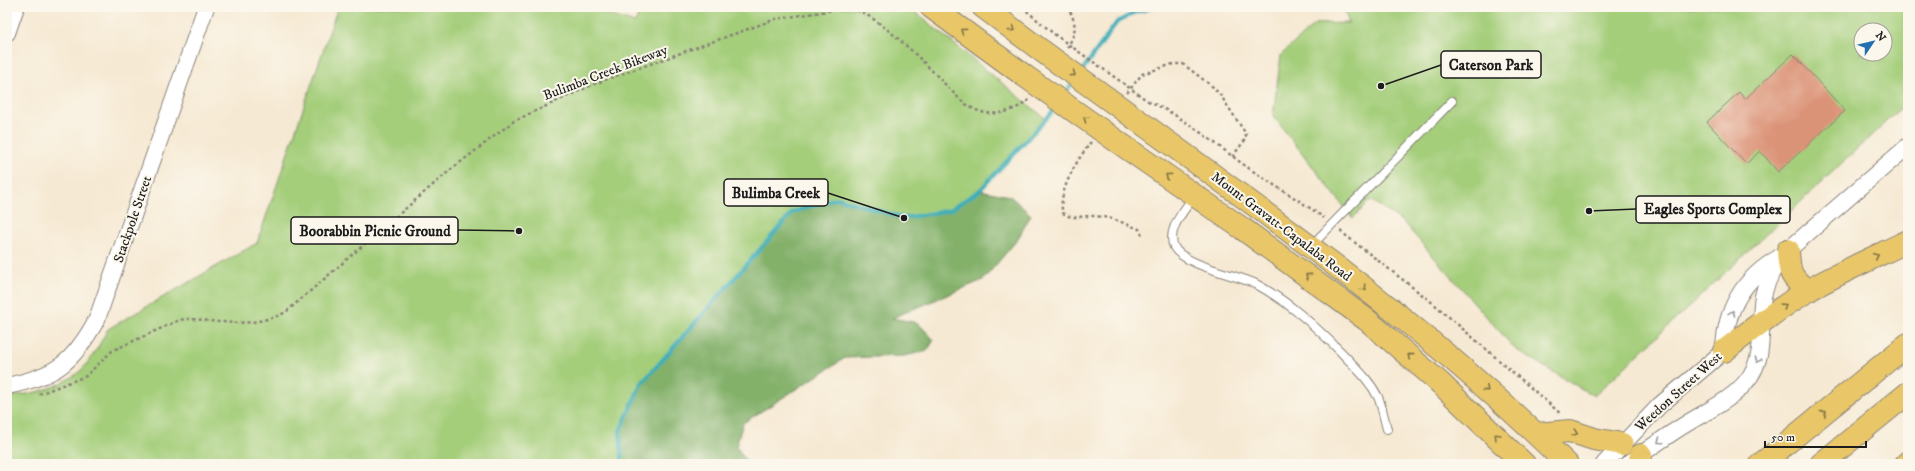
<svg xmlns="http://www.w3.org/2000/svg" width="1915" height="471" viewBox="0 0 1915 471" font-family="'IM FELL DW Pica',serif">
<style>
.green{fill:#a4ce7a;stroke:#60754b;fill-rule:evenodd}
.forest{fill:#83b16a;stroke:#506643}
.lines{fill:none;stroke-linecap:round;stroke-linejoin:round}
.stream{stroke:#3eaeba;stroke-width:4}
.building{fill:#db9377}
.lane-casing{stroke:#898278;stroke-width:10}
.street-casing{stroke:#898278;stroke-width:18}
.highway-casing{stroke:#898278;stroke-width:24}
.path{stroke:#898278;stroke-width:2.5;stroke-dasharray:3 3;stroke-linecap:butt}
.lane{stroke:#fff;stroke-width:8}
.street{stroke:#fff;stroke-width:16}
.highway{stroke:#e9c769;stroke-width:22}
.highway-bridge-casing{stroke:#898278;stroke-width:24;stroke-linecap:butt}
.path-bridge{stroke:#898278;stroke-width:2.5;stroke-dasharray:3 3;stroke-linecap:butt}
.highway-bridge{stroke:#e9c769;stroke-width:22}
.oneway{stroke:#827242}
.oneway2{stroke:#999}
.labels{text-anchor:middle;stroke-width:4;stroke-linejoin:round;paint-order:stroke}
.street-label{font-size:14px;fill:#1c1c1c;stroke:#fbf7ec}
.leader{fill:none;stroke:#1c1c1c;stroke-width:1.5}
.callout-dot{fill:#1c1c1c;stroke:#fbf7ec;stroke-width:1.5}
.callout{fill:#fbf7ec;stroke:#1c1c1c;stroke-width:1.5}
.callout-label{font-size:15px;text-anchor:middle;font-weight:bold;fill:#1c1c1c}
</style>
<rect width="100%" height="100%" fill="#fbf7ec"/>
<filter id="ink" filterUnits="userSpaceOnUse"><feTurbulence type="fractalNoise" baseFrequency=".025" numOctaves="2"/><feDisplacementMap in="SourceGraphic" scale="8" xChannelSelector="R" yChannelSelector="G"/><feConvolveMatrix kernelMatrix="1 2 1 2 8 2 1 2 1" color-interpolation-filters="sRGB"/></filter>
<filter id="wash" filterUnits="userSpaceOnUse"><feTurbulence type="fractalNoise" baseFrequency=".012" numOctaves="4" result="noise"/><feDisplacementMap in="SourceGraphic" scale="16" xChannelSelector="R" yChannelSelector="G"/><feGaussianBlur stdDeviation="0.9" result="paint"/><feColorMatrix in="noise" values="0 0 0 0 0 0 0 0 0 0 0 0 0 0 0 0 0 1.4 0 .05"/><feComposite in="paint" operator="in"/></filter>
<g filter="url(#wash)">
<rect width="100%" height="100%" fill="#f6e9d3"/>
<!-- green -->
<g class="green">
<path d="M 338,7 L 586,7 L 635,23 L 642,7 L 909,7 L 1046,119 L 980,190 L 950,210 L 904,218 L 837,198 L 793,212 L 718,298 L 620,431 L 622,464 L 7,464 L 7,396 C 32,395 60,388 80,371 C 92,360 100,343 108,329 L 257,243 Z"/>
<path d="M 1343,7 L 1908,7 L 1908,101 L 1594,396 L 1516,350 L 1403,222 L 1371,200 L 1353,218 L 1273,116 L 1281,55 L 1315,24 L 1349,23 ZM 1861,30 L 1885,30 L 1885,54 L 1861,54 Z"/>
</g>
<!-- forest -->
<polygon class="forest" points="980,190 1010,196 1031,215 1017,240 983,280 892,318 918,323 934,340 927,351 904,356 845,358 743,423 736,446 745,460 751,464 622,464 620,431 641,384 793,212 837,198 904,218 950,210"/>
<g class="lines">
<!-- stream -->
<g class="stream">
<polyline points="1081,72 1117,22 1136,12 1156,7"/>
<polyline points="1063,96 1073,82"/>
<polyline points="622,464 620,431 641,384 793,212 837,198 904,218 950,210 980,190 1046,119 1056,107"/>
</g>
</g>
<g id="blocks">
<!-- building -->
<polygon class="building" points="1793,54 1845,111 1778,172 1760,151 1746,164 1707,122 1739,92 1745,99"/>
</g>
</g>
<g filter="url(#ink)">
<use href="#blocks" fill-opacity="0" stroke="#898278" stroke-width="1"/>
<g class="lines">
<!-- lane casing -->
<g class="lane-casing">
<g id="lane">
<path d="M 1194,196 C 1185,210 1166,229 1174,247 C 1183,265 1237,275 1256,284 C 1289,302 1315,326 1341,352 C 1354,366 1369,379 1378,397 C 1382,406 1384,418 1387,429"/>
<polyline points="1311,246 1452,101"/>
</g>
</g>
<!-- street casing -->
<g class="street-casing">
<g id="street">
<polyline points="7,33 16,7"/>
<path d="M 7,386 C 56,376 73,363 97,319 L 206,7"/>
<path d="M 1604,464 L 1660,405 L 1724,351 C 1725,309 1743,278 1780,257 L 1908,146"/>
<path d="M 1628,464 C 1647,450 1666,436 1686,424 C 1713,407 1749,393 1758,359 C 1764,338 1759,317 1763,296 C 1766,281 1773,270 1780,257"/>
</g>
</g>
<!-- highway casing -->
<g class="highway-casing">
<g id="highway">
<polyline points="931,7 1022,74"/>
<polyline points="983,7 1042,51"/>
<path d="M 1136,119 C 1285,227 1436,334 1567,464"/>
<polyline points="1118,142 1243,229 1367,320 1439,382 1524,464"/>
<path d="M 1788,250 C 1789,272 1790,277 1808,291"/>
<path d="M 1724,351 C 1752,329 1779,308 1809,290 C 1841,272 1875,257 1908,241"/>
<polyline points="1537,434 1570,431 1594,439 1622,444"/>
<polyline points="1639,464 1641,455"/>
<polyline points="1761,464 1908,344"/>
<polyline points="1821,464 1908,393"/>
<polyline points="1906,464 1908,462"/>
</g>
</g>
<!-- path -->
<g class="path">
<polyline points="1022,7 1054,34"/>
<path d="M 1067,48 C 1077,31 1077,25 1068,7"/>
<polyline points="1127,93 1142,74 1173,64 1183,64 1213,87 1221,96 1246,134 1245,140 1232,157"/>
<path d="M 1148,101 C 1185,117 1217,146 1250,169 C 1274,186 1300,200 1324,218"/>
<path d="M 1091,142 C 1079,157 1056,193 1063,213 C 1072,220 1080,216 1090,216 C 1106,215 1124,223 1139,229 L 1142,235"/>
<polyline points="1340,231 1434,304 1561,414"/>
<path d="M 39,394 L 86,376 L 112,351 L 179,320 C 194,317 208,322 223,322 C 245,324 266,322 286,312 L 449,171 L 514,121 L 594,84 L 776,19 L 847,8 C 851,9 856,9 859,11 C 884,22 922,60 941,80 C 952,91 962,104 976,110 C 994,118 1016,111 1030,99"/>
</g>
<!-- lane -->
<use href="#lane" class="lane"/>
<!-- street -->
<use href="#street" class="street"/>
<!-- highway -->
<use href="#highway" class="highway"/>
<!-- highway-bridge casing -->
<g class="highway-bridge-casing">
<g id="highway-bridge">
<polyline points="1042,51 1136,119"/>
<polyline points="1022,74 1118,142"/>
</g>
</g>
<!-- path-bridge -->
<polyline class="path-bridge" points="1054,34 1148,101"/>
<!-- highway-bridge -->
<use href="#highway-bridge" class="highway-bridge"/>
</g>
<!-- one-way arrows -->
<defs><path id="oneway-chevron" d="M-2-3.5L2.5 0L-2 3.5" fill="none" stroke-width="1.6" stroke-linecap="round" stroke-linejoin="round"/></defs>
<g class="oneway">
<use href="#oneway-chevron" transform="translate(1012 29) rotate(37)"/>
<use href="#oneway-chevron" transform="translate(963 31) rotate(-144)"/>
<use href="#oneway-chevron" transform="translate(1073 74) rotate(36)"/>
<use href="#oneway-chevron" transform="translate(1086 119) rotate(-145)"/>
<use href="#oneway-chevron" transform="translate(1168 176) rotate(-144)"/>
<use href="#oneway-chevron" transform="translate(1876 256) rotate(-25)"/>
<use href="#oneway-chevron" transform="translate(1308 276) rotate(-144)"/>
<use href="#oneway-chevron" transform="translate(1364 288) rotate(38)"/>
<use href="#oneway-chevron" transform="translate(1784 306) rotate(-33)"/>
<use href="#oneway-chevron" transform="translate(1410 356) rotate(-139)"/>
<use href="#oneway-chevron" transform="translate(1486 389) rotate(41)"/>
<use href="#oneway-chevron" transform="translate(1824 413) rotate(-39)"/>
<use href="#oneway-chevron" transform="translate(1575 433) rotate(19)"/>
<use href="#oneway-chevron" transform="translate(1497 436) rotate(-135)"/>
</g>
<g class="oneway2">
<use href="#oneway-chevron" transform="translate(1732 313) rotate(-70)"/>
<use href="#oneway-chevron" transform="translate(1758 360) rotate(107)"/>
<use href="#oneway-chevron" transform="translate(1660 441) rotate(145)"/>
</g>
</g>
<g class="labels">
<!-- street labels -->
<g class="street-label">
<text transform="translate(605 72) rotate(-21)" y="5">Bulimba Creek Bikeway</text>
<text transform="translate(132 219) rotate(-71)" y="5">Stackpole Street</text>
<text transform="translate(1282 226) rotate(37)" y="5">Mount Gravatt-Capalaba Road</text>
<text transform="translate(1678 391) rotate(-42)" y="5">Weedon Street West</text>
</g>
</g>
<!-- callouts -->
<path class="leader" d="M1381 86L1441 65M904 218L828 193M1589 211L1636 209M519 231L458 230"/>
<g class="callout-dot">
<circle cx="1381" cy="86" r="4"/>
<circle cx="904" cy="218" r="4"/>
<circle cx="1589" cy="211" r="4"/>
<circle cx="519" cy="231" r="4"/>
</g>
<g class="callout">
<rect x="1441" y="51" width="100" height="27" rx="4"/>
<rect x="724" y="179" width="104" height="27" rx="4"/>
<rect x="1636" y="196" width="154" height="27" rx="4"/>
<rect x="291" y="217" width="167" height="27" rx="4"/>
</g>
<g class="callout-label">
<text x="1491" y="70">Caterson Park</text>
<text x="776" y="198">Bulimba Creek</text>
<text x="1713" y="214">Eagles Sports Complex</text>
<text x="375" y="236">Boorabbin Picnic Ground</text>
</g>
<!-- margin -->
<rect width="1915" height="471" fill="none" stroke="#fbf7ec" stroke-width="24"/>
<!-- north arrow -->
<g transform="translate(1873 42) rotate(55)"><circle r="19" fill="#fbf7ec" stroke="#a29f99"/>
<path d="M0-3L7 15L0 10L-7 15Z" fill="#1f6fb2"/>
<text y="-6" font-size="11" font-weight="bold" text-anchor="middle" fill="#1c1c1c">N</text>
</g>
<!-- scale -->
<path d="M1765 441v6h101v-6" fill="none" stroke="#1c1c1c" stroke-width="2"/>
<text x="1771" y="441" font-size="12" fill="#1c1c1c" stroke="#fbf7ec" stroke-width="3" paint-order="stroke">50 m</text>
</svg>
